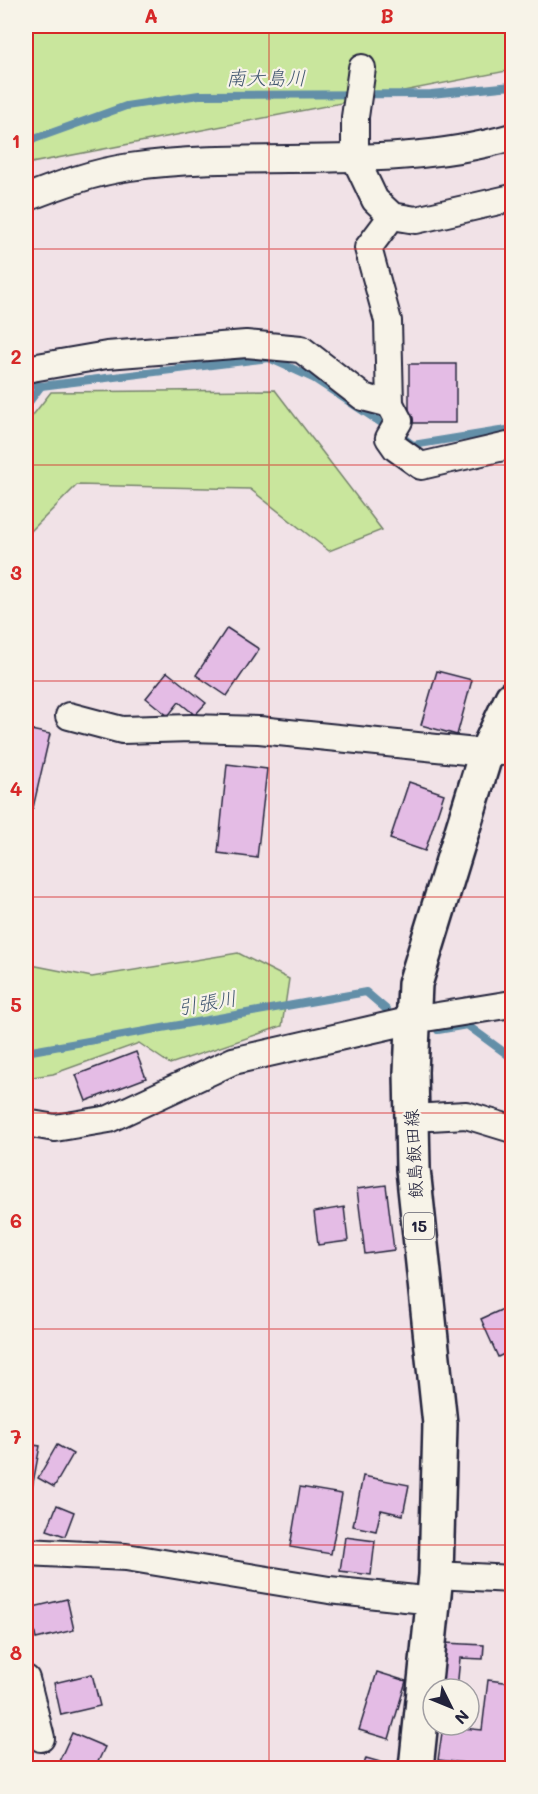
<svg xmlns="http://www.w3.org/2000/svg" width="538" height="1794" viewBox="0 0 538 1794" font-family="Mali,'Klee One',sans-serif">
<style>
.green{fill:#c9e69d;stroke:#76846c;stroke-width:1.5}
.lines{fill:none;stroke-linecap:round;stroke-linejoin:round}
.stream{stroke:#638fa8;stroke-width:8}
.building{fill:#e4bce5;stroke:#22223b;stroke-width:1.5}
.minor-casing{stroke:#22223b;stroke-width:30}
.major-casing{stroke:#22223b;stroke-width:38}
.minor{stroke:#f7f3e8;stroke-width:26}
.major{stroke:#f7f3e8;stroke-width:33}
.grid{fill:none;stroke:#d62828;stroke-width:1.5;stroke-opacity:0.55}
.labels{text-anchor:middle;stroke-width:4.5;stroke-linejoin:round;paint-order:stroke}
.shield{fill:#f7f3e8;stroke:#62616f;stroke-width:1.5}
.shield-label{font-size:16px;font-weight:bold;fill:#22223b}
.street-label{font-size:18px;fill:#22223b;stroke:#f7f3e8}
.water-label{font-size:20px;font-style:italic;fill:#435871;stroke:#f7f3e8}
.neatline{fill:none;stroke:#d62828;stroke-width:2}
.grid-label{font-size:20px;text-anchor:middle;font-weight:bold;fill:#d62828}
</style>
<rect width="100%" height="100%" fill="#f1e2e7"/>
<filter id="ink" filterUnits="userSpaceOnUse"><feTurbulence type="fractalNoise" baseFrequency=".0167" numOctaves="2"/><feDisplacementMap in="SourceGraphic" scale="12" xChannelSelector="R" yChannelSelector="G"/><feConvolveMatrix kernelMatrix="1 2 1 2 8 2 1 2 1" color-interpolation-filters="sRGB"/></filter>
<g filter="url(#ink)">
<!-- green -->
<g class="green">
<polygon points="26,26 512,26 512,70 26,164"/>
<polygon points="275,390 382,530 329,551 250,489 77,485 26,536 26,424 51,392"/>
<polygon points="238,953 289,979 282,1026 170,1064 139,1043 53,1074 26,1078 26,964 92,977"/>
</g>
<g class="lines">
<!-- stream -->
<g class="stream">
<polyline points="26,142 126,106 199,95 431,94 512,86"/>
<polyline points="26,385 41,386 269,358 313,378 392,430"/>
<polyline points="26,406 41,386"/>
<polyline points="402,437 413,445 512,429"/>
<polyline points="438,1030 467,1025 512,1058"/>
<polyline points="26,1052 366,992 387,1010"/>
</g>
</g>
<!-- building -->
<g class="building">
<rect x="409" y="364" width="47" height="59"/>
<polygon points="512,478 512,502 506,480"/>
<polygon points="227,628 259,649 227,696 196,675"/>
<polygon points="437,671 472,680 457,735 421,725"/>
<polygon points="167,672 206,703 195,715 179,702 168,716 146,698"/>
<polygon points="26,729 50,734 33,808 26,807"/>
<polygon points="227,764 267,769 257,858 218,853"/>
<polygon points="409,782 444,794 425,851 390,839"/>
<polygon points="136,1052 146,1078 86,1101 76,1075"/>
<polygon points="386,1185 394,1250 365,1254 357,1189"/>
<polygon points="344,1207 348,1241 318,1245 314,1212"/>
<polygon points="512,1305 512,1350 498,1357 481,1319"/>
<polygon points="26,1444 40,1446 26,1520"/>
<polygon points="57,1445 73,1454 54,1487 38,1478"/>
<polygon points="363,1476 409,1485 403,1515 381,1510 376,1531 353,1526"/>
<polygon points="300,1487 342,1494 331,1554 290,1547"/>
<polygon points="57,1505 74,1512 65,1536 47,1530"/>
<polygon points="345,1537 375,1541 371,1575 340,1571"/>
<polygon points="67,1599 74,1630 36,1639 29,1608"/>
<polygon points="444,1643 484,1645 483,1659 460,1658 457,1689 441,1689"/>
<polygon points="377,1672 406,1681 389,1739 359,1730"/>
<polygon points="92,1674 100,1706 61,1715 54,1683"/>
<polygon points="488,1680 512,1683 512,1768 438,1760 443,1726 482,1730"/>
<polygon points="72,1733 105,1747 95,1768 56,1768"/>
<polygon points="366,1758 394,1766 393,1768 363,1768"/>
</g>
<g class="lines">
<!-- minor casing -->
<g class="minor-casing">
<g id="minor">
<polyline points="362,68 355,117 355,158 375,200 392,216 416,220 512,198"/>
<path d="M 26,198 C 59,185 94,172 130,167 C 257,149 388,173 512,137"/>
<polyline points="392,216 368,248 388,321 390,404 399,421 389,438 396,448 421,466 512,445"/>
<polyline points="26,369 107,355 246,344 301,349 363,397 390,404"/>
<polyline points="69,716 122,730 191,728 259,730 486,753 512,751"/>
<polyline points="411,1118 466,1115 512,1129"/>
<polyline points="26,1123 55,1128 109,1119 233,1061 413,1020 512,1004"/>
<polyline points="26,1552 126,1557 329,1590 434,1601"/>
<polyline points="436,1575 512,1579"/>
<polyline points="26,1679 41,1738"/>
</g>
</g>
<!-- major casing -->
<g class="major-casing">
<polyline id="major" points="416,1768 436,1575 440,1424 413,1169 411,1072 415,984 486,753 512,698"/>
</g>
<!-- minor -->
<use href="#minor" class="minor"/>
<!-- major -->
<use href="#major" class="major"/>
</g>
</g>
<!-- grid -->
<path class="grid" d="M 269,26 L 269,1768M 26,249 L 512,249M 26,465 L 512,465M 26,681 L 512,681M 26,897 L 512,897M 26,1113 L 512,1113M 26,1329 L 512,1329M 26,1545 L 512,1545"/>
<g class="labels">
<!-- shield labels -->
<rect class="shield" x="404" y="1213" width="30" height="26" rx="4.5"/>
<g class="shield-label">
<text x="419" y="1232">15</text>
</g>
<!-- street labels -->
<g class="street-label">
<text transform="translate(414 1154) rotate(-93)" y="6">飯島飯田線</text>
</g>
<!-- water labels -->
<g class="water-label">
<text x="266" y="85">南大島川</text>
<text transform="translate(207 1003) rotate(-10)" y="7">引張川</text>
</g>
</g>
<!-- margin -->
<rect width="538" height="1794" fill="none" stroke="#f7f3e8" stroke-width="66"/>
<!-- north arrow -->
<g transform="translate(451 1707) rotate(133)"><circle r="28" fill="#f7f3e8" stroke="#a29fa3" stroke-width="1.5"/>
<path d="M0-4.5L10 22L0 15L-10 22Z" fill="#22223b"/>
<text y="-9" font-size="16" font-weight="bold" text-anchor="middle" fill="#22223b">N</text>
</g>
<rect x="33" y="33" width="472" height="1728" class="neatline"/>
<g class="grid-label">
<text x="151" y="23">A</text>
<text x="387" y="23">B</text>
<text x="16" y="148">1</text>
<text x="16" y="364">2</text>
<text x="16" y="580">3</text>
<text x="16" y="796">4</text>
<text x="16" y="1012">5</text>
<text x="16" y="1228">6</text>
<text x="16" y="1444">7</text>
<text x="16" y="1660">8</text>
</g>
</svg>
